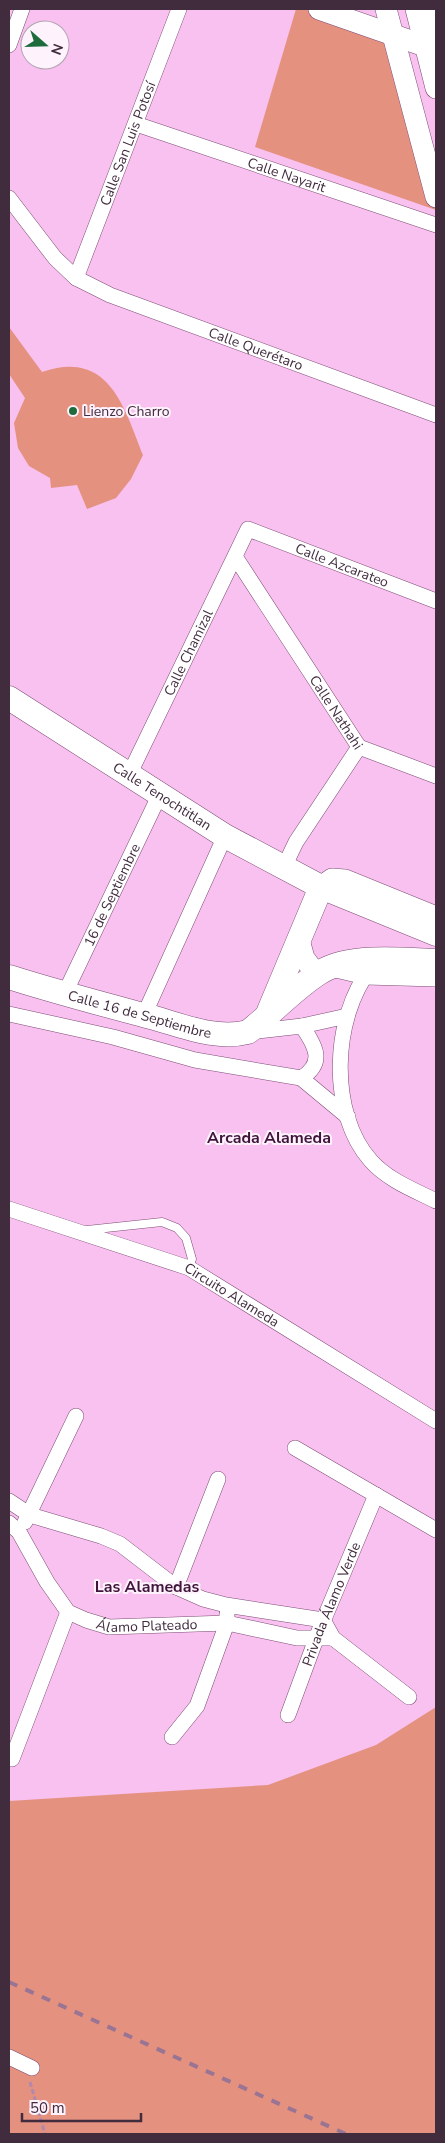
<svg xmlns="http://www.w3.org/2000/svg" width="445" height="2143" viewBox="0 0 445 2143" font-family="'Nunito Sans',sans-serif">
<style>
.green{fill:#e59180}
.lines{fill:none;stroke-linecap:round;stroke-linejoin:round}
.lane-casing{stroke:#7d4d76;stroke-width:9}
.street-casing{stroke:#7d4d76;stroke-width:16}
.secondary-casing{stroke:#7d4d76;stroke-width:22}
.primary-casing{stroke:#7d4d76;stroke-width:25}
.path{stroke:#b288ab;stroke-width:3;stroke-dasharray:5 2.5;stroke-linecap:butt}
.lane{stroke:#fff;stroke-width:8}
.street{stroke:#fff;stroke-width:15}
.secondary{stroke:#fff;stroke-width:21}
.primary{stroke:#fff;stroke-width:24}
.rail{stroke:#997493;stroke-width:4;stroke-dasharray:9 9;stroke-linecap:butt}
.poi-dot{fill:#1e6c3c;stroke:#fef2fc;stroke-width:2}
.labels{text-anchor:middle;stroke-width:4;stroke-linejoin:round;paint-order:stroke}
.street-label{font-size:14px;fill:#412c3e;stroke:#fef2fc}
.poi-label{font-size:14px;fill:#412c3e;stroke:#fef2fc;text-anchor:start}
.quarter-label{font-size:16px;font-weight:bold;fill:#40153c;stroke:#fef2fc}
</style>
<rect width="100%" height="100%" fill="#f8c1ef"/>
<!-- green -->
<g class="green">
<polygon points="296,9 316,9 389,36 436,210 255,147"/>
<path d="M 9,327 L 42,372 C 109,349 124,407 143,455 L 131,479 L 116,498 L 87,509 L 77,485 L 51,488 L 50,478 L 29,466 L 18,448 L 14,423 L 25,398 L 9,374 Z"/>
<polygon points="436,1707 436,2134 9,2134 9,1801 268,1785 376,1745"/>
</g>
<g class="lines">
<!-- lane casing -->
<g class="lane-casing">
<polyline id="lane" points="87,1230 162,1222 177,1228 186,1238 192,1259 189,1268"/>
</g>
<!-- street casing -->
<g class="street-casing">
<g id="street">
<polyline points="9,45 22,9"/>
<path id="s1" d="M 136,124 L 436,225"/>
<path id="s2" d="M 9,198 L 55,258 L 76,278 L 110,295 L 436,415"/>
<path id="s3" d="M 76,278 L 179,9"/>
<path id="s4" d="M 236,558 L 359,747"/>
<polyline points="359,747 436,776"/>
<path id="s5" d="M 129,775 L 248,529 L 436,601"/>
<polyline points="284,867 296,842 359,747"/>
<path d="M 371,968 C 332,1017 328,1113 371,1161 C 388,1180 414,1190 436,1201"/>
<path id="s6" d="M 64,995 L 160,794"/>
<polyline points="9,1014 113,1037 195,1060 301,1078 348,1117"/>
<polyline points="144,1015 225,836"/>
<polyline points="302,1026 347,1016"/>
<path d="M 249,1032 L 302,1026 C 315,1045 326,1063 301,1078"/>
<path id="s7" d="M 9,1209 L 189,1268 L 436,1421"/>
<polyline points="295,1448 436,1530"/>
<polyline points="9,1501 30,1515 101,1536 120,1544 176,1587 203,1599 226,1605 323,1620 333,1638 409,1697"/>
<polyline points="25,1522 76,1416"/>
<path id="s8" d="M 9,1523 L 19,1532 L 47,1582 L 68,1612 L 86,1620 L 109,1627 L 227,1623 L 297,1638 L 333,1638"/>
<polyline points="176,1587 218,1479"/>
<path id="s9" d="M 288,1715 L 319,1631 L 376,1495"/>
<polyline points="172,1737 197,1706 227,1623 227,1614"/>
<polyline points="12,1759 68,1612"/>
<polyline points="9,2057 32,2068"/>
</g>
</g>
<!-- secondary casing -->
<g class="secondary-casing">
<g id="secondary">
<polyline points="319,9 425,46 436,9"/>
<polyline points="386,9 436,197"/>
<polyline points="416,9 436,88"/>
<polyline points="321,887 332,879 345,880 436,917"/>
<polyline points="299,940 304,958 316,974"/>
<polyline points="332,966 366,974 436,976"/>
</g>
</g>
<!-- primary casing -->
<g class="primary-casing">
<g id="primary">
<path id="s10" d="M 9,698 L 225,836 L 321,887 L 436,934"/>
<path id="s11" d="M 9,977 C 53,991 98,1003 143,1015 C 177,1023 213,1041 248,1032 C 271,1014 291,992 316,975 C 346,953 400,960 436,961"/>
<polyline points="269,1011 321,887"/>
</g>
</g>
<!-- path -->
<polyline class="path" points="30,2082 45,2134"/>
<!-- lane -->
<use href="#lane" class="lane"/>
<!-- street -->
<use href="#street" class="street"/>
<!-- secondary -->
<use href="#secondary" class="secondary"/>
<!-- primary -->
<use href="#primary" class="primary"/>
<!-- rail -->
<polyline class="rail" points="9,1982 346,2134"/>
</g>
<!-- markers -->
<circle class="poi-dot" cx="73" cy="411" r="5"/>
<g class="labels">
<!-- street labels -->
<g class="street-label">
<text dy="5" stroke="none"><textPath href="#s3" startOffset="144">Calle San Luis Potosí</textPath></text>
<text dy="5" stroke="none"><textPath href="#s1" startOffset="159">Calle Nayarit</textPath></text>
<text dy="5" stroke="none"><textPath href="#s2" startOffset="298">Calle Querétaro</textPath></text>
<text dy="5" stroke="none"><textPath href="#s5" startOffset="374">Calle Azcarateo</textPath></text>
<text dy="5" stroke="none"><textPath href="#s5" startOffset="136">Calle Chamizal</textPath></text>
<text dy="5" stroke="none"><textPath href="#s4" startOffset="184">Calle Nathahi</textPath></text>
<text dy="5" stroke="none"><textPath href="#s10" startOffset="182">Calle Tenochtitlan</textPath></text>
<text dy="5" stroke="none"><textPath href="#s6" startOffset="111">16 de Septiembre</textPath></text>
<text dy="5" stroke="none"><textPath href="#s11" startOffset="136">Calle 16 de Septiembre</textPath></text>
<text dy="5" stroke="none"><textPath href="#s7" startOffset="240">Circuito Alameda</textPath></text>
<text dy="5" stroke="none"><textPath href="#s9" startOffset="119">Privada Álamo Verde</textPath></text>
<text dy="5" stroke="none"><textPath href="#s8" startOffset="189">Álamo Plateado</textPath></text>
</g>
<!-- poi labels -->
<g class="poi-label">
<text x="83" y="416">Lienzo Charro</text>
</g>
<!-- quarter labels -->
<g class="quarter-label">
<text x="269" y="1143">Arcada Alameda</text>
<text x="147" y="1592">Las Alamedas</text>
</g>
</g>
<!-- border -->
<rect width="445" height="2143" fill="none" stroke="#412c3e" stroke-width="20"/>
<!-- north arrow -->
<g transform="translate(45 45) rotate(110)"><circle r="24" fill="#fef2fc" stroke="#b2a3b0"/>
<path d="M0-4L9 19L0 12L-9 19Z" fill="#1e6c3c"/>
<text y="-8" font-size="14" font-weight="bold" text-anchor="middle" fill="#412c3e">N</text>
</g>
<!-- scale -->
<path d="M22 2113v8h119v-8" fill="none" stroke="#412c3e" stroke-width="2.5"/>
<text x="30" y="2113" font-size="15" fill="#412c3e" stroke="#fef2fc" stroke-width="4" paint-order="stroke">50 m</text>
</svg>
